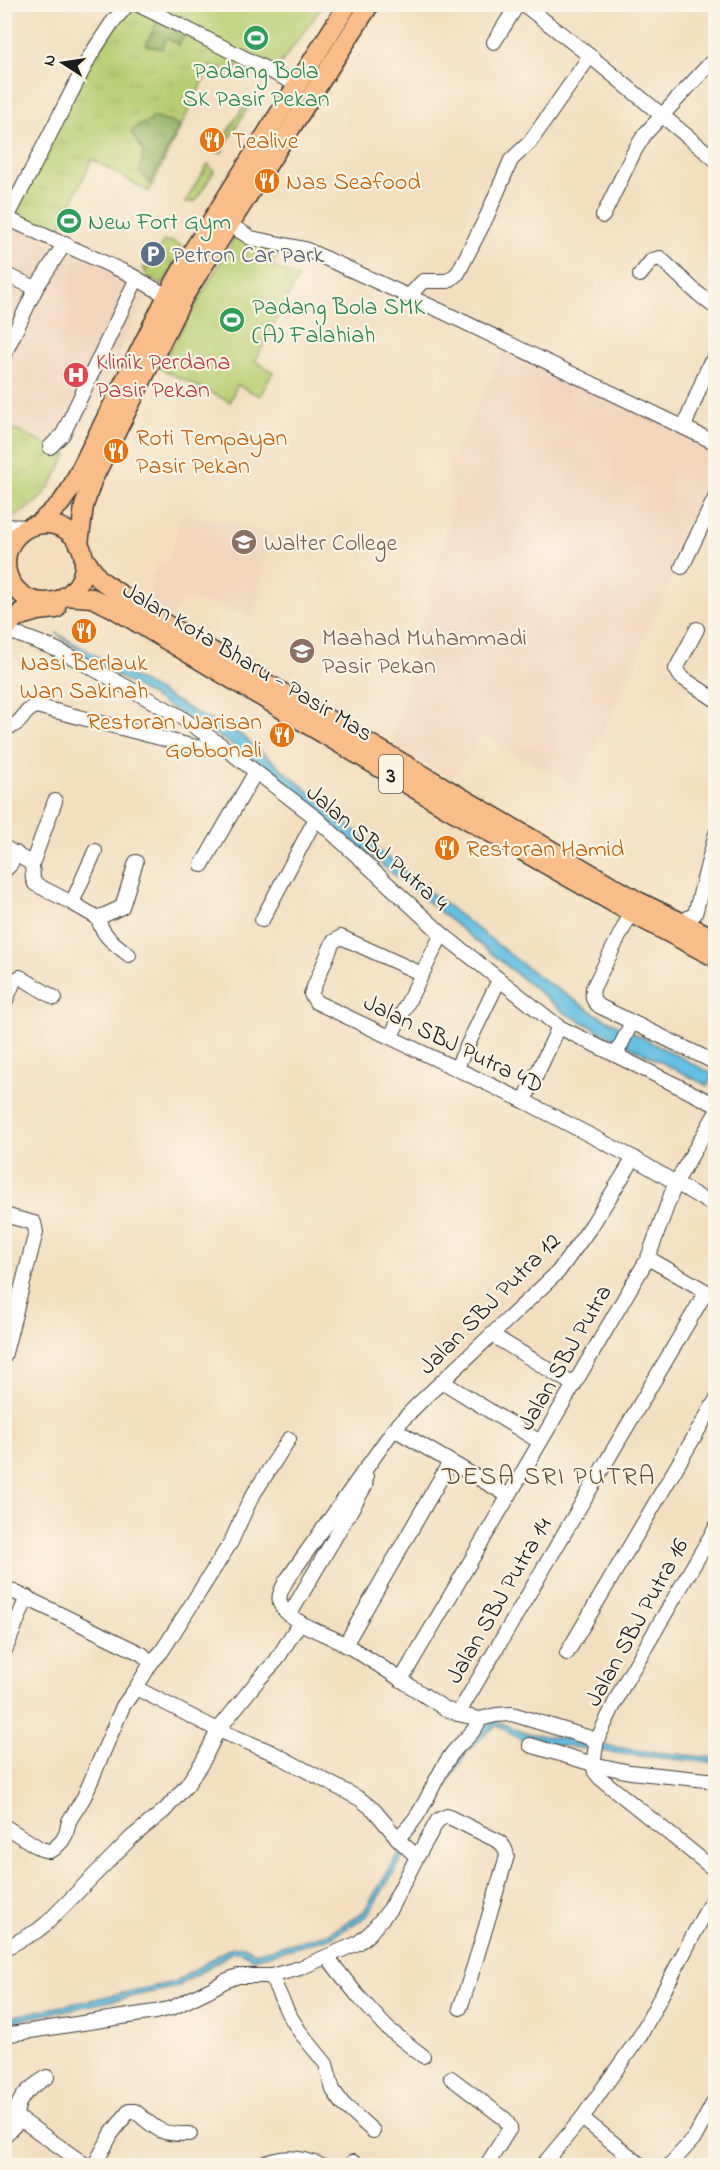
<svg xmlns="http://www.w3.org/2000/svg" width="720" height="2170" viewBox="0 0 720 2170" font-family="'Indie Flower',sans-serif">
<style>
.built{fill:#f1d5bd}
.grass{fill:url(#grass-tufts);stroke:#6a7446;stroke-width:1.5}
.forest{fill:url(#forest-crowns);stroke:#566640;stroke-width:1.5}
.garden{fill:#b7cd71;stroke:#6a7446;stroke-width:1.5}
.water{fill:#64c0e2;stroke:#406e7f;stroke-width:1.5}
.lines{fill:none;stroke-linecap:round;stroke-linejoin:round}
.minor-casing{stroke:#3c3935;stroke-width:16}
.major-casing{stroke:#3c3935;stroke-width:20}
.highway-casing{stroke:#3c3935;stroke-width:21}
.minor{stroke:#fff;stroke-width:14}
.major{stroke:#f9bd89;stroke-width:16}
.highway{stroke:#f9bd89;stroke-width:18}
.labels{text-anchor:middle;stroke-width:4.5;stroke-linejoin:round;paint-order:stroke}
.shield{fill:#fcf5e5;stroke:#5f5d58;stroke-width:1.5}
.shield-label{font-size:22px;font-weight:bold;fill:#1c1c1c}
.leisure-label{font-size:24px;fill:#27864d;stroke:#fcf5e5;text-anchor:start}
.food-label{font-size:24px;fill:#c56008;stroke:#fcf5e5;text-anchor:start}
.service-label{font-size:24px;fill:#4e5e75;stroke:#fcf5e5;text-anchor:start}
.health-label{font-size:24px;fill:#be3a42;stroke:#fcf5e5;text-anchor:start}
.education-label{font-size:24px;fill:#785e54;stroke:#fcf5e5;text-anchor:start}
.street-label{font-size:24px;fill:#1c1c1c;stroke:#fcf5e5}
.neighbourhood-label{font-size:26px;letter-spacing:1.5px;fill:#624e36;stroke:#fcf5e5}
</style>
<defs>
<pattern id="grass-tufts" width="24" height="20" patternUnits="userSpaceOnUse" patternTransform="scale(1.5)"><rect width="24" height="20" fill="#b7cd71"/><path d="M3 7l-1-3M5 7V3M7 7l1-3M15 17l-1-3M17 17v-4M19 17l1-3" fill="none" stroke="#9daf61"/></pattern>
<pattern id="forest-crowns" width="20" height="18" patternUnits="userSpaceOnUse" patternTransform="scale(1.5)"><rect width="20" height="18" fill="#91b063"/><path d="M2 6a3 3 0 1 1 6 0M12 15a3 3 0 1 1 6 0" fill="none" stroke="#768e51"/></pattern>
</defs>
<rect width="100%" height="100%" fill="#fcf5e5"/>
<filter id="ink" filterUnits="userSpaceOnUse"><feTurbulence type="fractalNoise" baseFrequency=".0167" numOctaves="2"/><feDisplacementMap in="SourceGraphic" scale="12" xChannelSelector="R" yChannelSelector="G"/><feConvolveMatrix kernelMatrix="1 2 1 2 8 2 1 2 1" color-interpolation-filters="sRGB"/></filter>
<filter id="wash" filterUnits="userSpaceOnUse"><feTurbulence type="fractalNoise" baseFrequency=".008" numOctaves="4" result="noise"/><feDisplacementMap in="SourceGraphic" scale="24" xChannelSelector="R" yChannelSelector="G"/><feGaussianBlur stdDeviation="1.35" result="paint"/><feColorMatrix in="noise" values="0 0 0 0 0 0 0 0 0 0 0 0 0 0 0 0 0 1.4 0 .05"/><feComposite in="paint" operator="in"/></filter>
<g filter="url(#wash)">
<rect width="100%" height="100%" fill="#f3dfc0"/>
<!-- built -->
<g class="built">
<polygon points="5,222 149,289 53,489 5,534"/>
<polygon points="504,351 715,445 715,482 578,787 481,734 452,779 396,749 393,736 452,509 449,466"/>
<polygon points="182,513 271,534 253,617 183,597 172,615 147,601 157,562 168,563"/>
</g>
<!-- grass -->
<g class="grass">
<polygon points="128,5 243,57 236,69 232,67 228,74 211,65 149,192 92,159 58,233 63,236 60,241 7,218 90,56"/>
<polygon points="245,104 248,107 221,153 215,152"/>
<polygon points="208,164 214,171 195,202 185,202"/>
<polygon points="164,241 174,242 184,248 162,285 148,278 143,267 147,269"/>
<path d="M 4,425 L 67,454 C 51,486 41,508 5,519 Z"/>
</g>
<!-- forest -->
<g class="forest">
<polygon points="159,18 185,32 179,45 166,38 162,49 146,45"/>
<polygon points="153,117 180,125 150,184 140,172 143,151 131,132 138,125 149,122"/>
</g>
<!-- garden -->
<g class="garden">
<polygon points="318,4 322,7 276,70 146,5"/>
<polygon points="235,237 281,247 272,266 298,278 255,361 273,372 260,396 237,385 230,402 159,368"/>
</g>
<!-- water -->
<g class="water">
<polygon points="56,633 198,714 241,735 421,885 539,977 594,1013 713,1074 708,1086 565,1013 236,747 86,657"/>
<polygon points="495,1720 525,1733 634,1750 715,1758 715,1763 632,1755 523,1740 496,1725 468,1750 367,1916 330,1938 254,1959 241,1952 231,1953 177,1987 5,2023 5,2018 175,1982 230,1948 244,1946 255,1953 328,1934 363,1913 464,1745"/>
</g>
</g>
<g filter="url(#ink)">
<g class="lines">
<!-- minor casing -->
<g class="minor-casing">
<g id="minor">
<polyline points="137,4 298,85"/>
<polyline points="523,4 590,56 716,160"/>
<polyline points="494,42 518,4"/>
<polyline points="603,216 635,150 645,134 716,57"/>
<polyline points="4,217 129,274 167,296"/>
<polyline points="7,218 90,56 111,24 128,4"/>
<polyline points="229,224 251,238 305,249 441,311 716,443"/>
<polyline points="4,274 36,288"/>
<polyline points="640,275 652,260 660,258 696,292 716,308"/>
<polyline points="409,296 423,281 448,281 458,273 487,216 511,160 530,142 590,56"/>
<polyline points="4,355 36,288 65,243"/>
<polyline points="684,427 709,365 716,356"/>
<polyline points="50,447 63,434 137,278"/>
<polyline points="4,526 29,527"/>
<polyline points="4,558 6,561"/>
<polyline points="682,567 716,496"/>
<polyline points="697,629 676,669 681,677 716,700"/>
<polyline points="6,630 51,647 74,658 179,716 221,745 316,818 442,934 559,1027 716,1105"/>
<path d="M 4,724 L 12,726 C 25,721 21,712 36,706 L 195,747 L 207,748 L 221,745"/>
<polyline points="4,847 32,864 55,801"/>
<polyline points="32,864 33,879 35,884 72,903 95,851"/>
<polyline points="202,865 255,773"/>
<polyline points="4,871 10,865 16,853"/>
<path d="M 72,903 L 98,918 C 102,936 115,944 129,955"/>
<path d="M 631,913 L 593,988 C 592,997 592,1000 599,1006 L 716,1063"/>
<polyline points="98,918 122,907 136,862"/>
<polyline points="262,920 316,818"/>
<polyline points="681,922 695,914 716,833"/>
<polyline points="422,974 341,937 333,942 311,994 316,1002 524,1101 634,1158 716,1207"/>
<polyline points="4,1005 14,981 20,977 55,998"/>
<polyline points="391,1036 442,934"/>
<polyline points="616,1055 632,1022"/>
<polyline points="457,1067 499,980"/>
<polyline points="524,1101 559,1027"/>
<polyline points="4,1215 34,1223 36,1232 4,1357"/>
<polyline points="648,1258 716,1297"/>
<polyline points="492,1335 574,1385"/>
<polyline points="443,1382 540,1442"/>
<polyline points="394,1429 509,1496"/>
<polyline points="716,1527 624,1684 597,1740 593,1764 595,1772 600,1778 716,1871"/>
<polyline points="4,1587 142,1654 151,1663 136,1688 218,1730 271,1752 360,1799 374,1810 400,1841 417,1857 390,1909 370,1933 358,1943 300,1968 271,1976 238,1976 225,1981 211,1989 172,2008 155,2012 4,2035"/>
<polyline points="290,1614 365,1486 366,1477 364,1471"/>
<polyline points="345,1645 450,1462"/>
<polyline points="4,1653 27,1597"/>
<polyline points="567,1653 716,1400"/>
<polyline points="151,1663 162,1651 231,1542 251,1498 289,1439"/>
<polyline points="401,1680 648,1258 675,1184 716,1113"/>
<polyline points="458,1714 706,1292"/>
<path d="M 597,1740 L 512,1714 L 496,1715 L 480,1719 L 458,1714 L 444,1708 C 411,1687 379,1664 346,1645 C 326,1633 296,1626 282,1607 C 276,1598 282,1589 286,1581 L 394,1429 L 417,1405 L 558,1272 L 592,1225 L 634,1158"/>
<polyline points="530,1745 593,1764 630,1772 716,1781"/>
<polyline points="4,1826 41,1849 49,1851 54,1849 62,1841 66,1834 69,1821 84,1797 123,1706 136,1688"/>
<path d="M 397,1838 C 426,1814 430,1784 451,1755 C 460,1742 474,1735 480,1719"/>
<path d="M 417,1857 L 438,1820 L 447,1816 L 498,1841 C 504,1845 506,1849 507,1856 C 491,1907 478,1958 460,2008"/>
<polyline points="4,1949 37,1931 47,1923 131,1838 165,1810 187,1785 203,1761 218,1730 259,1679 276,1661 300,1622"/>
<polyline points="327,1957 358,1996 387,2028 423,2056"/>
<polyline points="271,1976 288,2013 300,2032 326,2064 333,2090 343,2104 373,2131"/>
<polyline points="451,2078 505,2119 510,2128 486,2166"/>
<polyline points="582,2118 642,2166"/>
<path d="M 17,2123 C 13,2100 29,2088 47,2077"/>
<polyline points="4,2136 17,2123 23,2121 87,2166"/>
<path d="M 94,2166 L 112,2133 L 129,2111 L 135,2111 C 157,2130 160,2135 190,2134"/>
<path d="M 260,2166 C 280,2155 302,2157 322,2166"/>
<polyline points="351,2166 353,2162"/>
<polyline points="542,2166 582,2118 640,2036 716,1892"/>
<polyline points="669,2166 695,2137 716,2098"/>
</g>
</g>
<!-- major casing -->
<g class="major-casing">
<g id="major">
<polyline points="4,597 8,575"/>
<polyline points="4,633 21,611 38,601"/>
</g>
</g>
<!-- highway casing -->
<g class="highway-casing">
<g id="highway">
<circle cx="45" cy="563" r="39"/>
<polyline points="37,525 61,503 70,490 167,296 195,247 348,4"/>
<polyline points="79,544 84,506 92,481 184,296 370,4"/>
<polyline points="84,558 99,579 147,613 638,901 716,939"/>
<polyline points="65,596 92,598 111,607 447,808 631,913 716,958"/>
<polyline points="14,618 38,611 56,609"/>
</g>
</g>
<!-- minor -->
<use href="#minor" class="minor"/>
<!-- major -->
<use href="#major" class="major"/>
<!-- highway -->
<use href="#highway" class="highway"/>
</g>
</g>
<!-- icons -->
<defs>
<g id="stadium-disc" transform="scale(1.35)"><circle r="9.5" fill="#2e9e5b" stroke="#fcf5e5"/><path d="M0-5a6.5 5 0 1 0 0 10a6.5 5 0 1 0 0-10ZM-3.5-1.8h7v3.6h-7Z" fill="#fff"/></g>
<g id="restaurant-disc" transform="scale(1.35)"><circle r="9.5" fill="#e8710a" stroke="#fcf5e5"/><path d="M-5-6h1v4h1v-4h1v4h1v-4h1v5L-1.5 .5V6h-2V.5L-5-1ZM5-6V6H3V1.5H1.5Q1.5-4 5-6Z" fill="#fff"/></g>
<g id="parking-disc" transform="scale(1.35)"><circle r="9.5" fill="#5c6f8a" stroke="#fcf5e5"/><path d="M-3.5-5.5H1a3.5 3.5 0 0 1 0 7H-1V5.5H-3.5ZM-1-3.4V-.6H.8a1.4 1.4 0 0 0 0-2.8Z" fill="#fff"/></g>
<g id="hospital-disc" transform="scale(1.35)"><circle r="9.5" fill="#e0444e" stroke="#fcf5e5"/><path d="M-5-5h3v3.5h4V-5h3V5h-3V1.5h-4V5h-3Z" fill="#fff"/></g>
<g id="university-disc" transform="scale(1.35)"><circle r="9.5" fill="#8d6e63" stroke="#fcf5e5"/><path d="M0-5L7-2L0 1L-7-2ZM-4 1L0 2.5L4 1V4Q0 6-4 4Z" fill="#fff"/></g>
<g id="school-disc" transform="scale(1.35)"><circle r="9.5" fill="#8d6e63" stroke="#fcf5e5"/><path d="M0-5L7-2L0 1L-7-2ZM-4 1L0 2.5L4 1V4Q0 6-4 4Z" fill="#fff"/></g>
</defs>
<g fill-rule="evenodd">
<use href="#stadium-disc" x="256" y="38"/>
<use href="#restaurant-disc" x="212" y="140"/>
<use href="#restaurant-disc" x="267" y="181"/>
<use href="#stadium-disc" x="69" y="221"/>
<use href="#parking-disc" x="153" y="254"/>
<use href="#stadium-disc" x="232" y="320"/>
<use href="#hospital-disc" x="76" y="375"/>
<use href="#restaurant-disc" x="116" y="451"/>
<use href="#university-disc" x="244" y="542"/>
<use href="#restaurant-disc" x="84" y="631"/>
<use href="#school-disc" x="302" y="651"/>
<use href="#restaurant-disc" x="282" y="735"/>
<use href="#restaurant-disc" x="447" y="848"/>
</g>
<g class="labels">
<!-- shield labels -->
<rect class="shield" x="379" y="755" width="24" height="38" rx="4.5"/>
<g class="shield-label">
<text x="391" y="782">3</text>
</g>
<!-- leisure labels -->
<g class="leisure-label">
<text x="256" y="78" text-anchor="middle">Padang Bola<tspan x="256" dy="28">SK Pasir Pekan</tspan></text>
<text x="88" y="229">New Fort Gym</text>
<text x="252" y="314">Padang Bola SMK<tspan x="252" dy="28">(A) Falahiah</tspan></text>
</g>
<!-- food labels -->
<g class="food-label">
<text x="232" y="148">Tealive</text>
<text x="286" y="189">Nas Seafood</text>
<text x="136" y="445">Roti Tempayan<tspan x="136" dy="28">Pasir Pekan</tspan></text>
<text x="84" y="670" text-anchor="middle">Nasi Berlauk<tspan x="84" dy="28">Wan Sakinah</tspan></text>
<text x="262" y="729" text-anchor="end">Restoran Warisan<tspan x="262" dy="28">Gobbonali</tspan></text>
<text x="466" y="856">Restoran Hamid</text>
</g>
<!-- service labels -->
<g class="service-label">
<text x="172" y="262">Petron Car Park</text>
</g>
<!-- health labels -->
<g class="health-label">
<text x="96" y="369">Klinik Perdana<tspan x="96" dy="28">Pasir Pekan</tspan></text>
</g>
<!-- education labels -->
<g class="education-label">
<text x="264" y="550">Walter College</text>
<text x="322" y="645">Maahad Muhammadi<tspan x="322" dy="28">Pasir Pekan</tspan></text>
</g>
<!-- street labels -->
<g class="street-label">
<text transform="translate(248 661) rotate(31)" y="8">Jalan Kota Bharu - Pasir Mas</text>
<text transform="translate(378 847) rotate(41)" y="8">Jalan SBJ Putra 4</text>
<text transform="translate(454 1043) rotate(26)" y="8">Jalan SBJ Putra 4D</text>
<text transform="translate(489 1303) rotate(-45)" y="8">Jalan SBJ Putra 12</text>
<text transform="translate(564 1357) rotate(-60)" y="8">Jalan SBJ Putra</text>
<text transform="translate(498 1600) rotate(-60)" y="8">Jalan SBJ Putra 14</text>
<text transform="translate(636 1622) rotate(-61)" y="8">Jalan SBJ Putra 16</text>
</g>
<!-- neighbourhood labels -->
<g class="neighbourhood-label">
<text x="549" y="1484">DESA SRI PUTRA</text>
</g>
</g>
<!-- margin -->
<rect width="720" height="2170" fill="none" stroke="#fcf5e5" stroke-width="24"/>
<!-- north arrow -->
<g transform="translate(63 63) rotate(282)" stroke="#fcf5e5" stroke-width="4.5" paint-order="stroke">
<path d="M0-4.5L10 22L0 15L-10 22Z" fill="#1c1c1c"/>
<text y="-9" font-size="16" font-weight="bold" text-anchor="middle" fill="#1c1c1c">N</text>
</g>
</svg>
